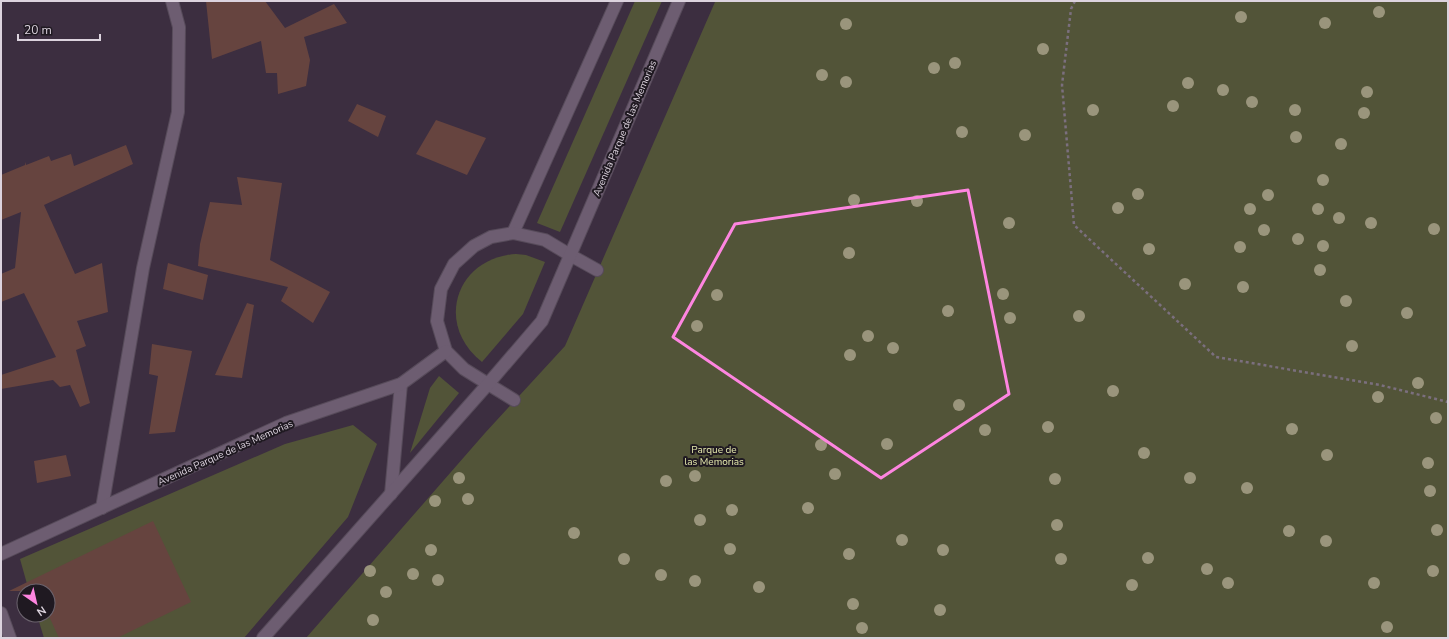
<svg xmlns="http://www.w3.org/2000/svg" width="1449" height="639" viewBox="0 0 1449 639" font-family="'Nunito Sans',sans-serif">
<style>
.green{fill:#525438}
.building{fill:#66443f}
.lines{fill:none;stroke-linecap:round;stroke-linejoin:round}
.service-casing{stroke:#574b5a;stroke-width:14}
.minor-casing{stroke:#574b5a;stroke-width:14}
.path{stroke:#7b6f7e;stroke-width:2.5;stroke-dasharray:3 3;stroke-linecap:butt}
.service{stroke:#6d5d71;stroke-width:12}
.minor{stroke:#6d5d71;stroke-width:12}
.tree{fill:#9a957c}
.marked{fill:none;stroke:#fe85e0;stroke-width:3;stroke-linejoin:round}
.labels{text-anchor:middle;stroke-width:4;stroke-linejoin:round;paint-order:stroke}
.street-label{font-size:10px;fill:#dcd3de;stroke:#1f1921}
.park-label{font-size:10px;fill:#e6eaae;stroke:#1f1921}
</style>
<rect width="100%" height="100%" fill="#3c2e40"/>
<!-- green -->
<g class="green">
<polygon points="635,1 662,1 560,232 537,223"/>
<polygon points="711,1 1448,1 1448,638 306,638 485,433 565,346 715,2"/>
<path d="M 516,254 L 526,255 L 545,262 L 523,314 L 482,362 C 434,324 456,258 516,254 Z"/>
<polygon points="439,376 459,393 410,453 430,388"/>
<polygon points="353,425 377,444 348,517 244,638 44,638 37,615 48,615 48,591 29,591 20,559 285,444"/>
</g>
<!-- building -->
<g class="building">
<polygon points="206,1 265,1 285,28 334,4 347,23 304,37 310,60 306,86 278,94 277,73 266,73 261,41 212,59"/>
<polygon points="357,104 386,116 378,137 348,121"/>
<polygon points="436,120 486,138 467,175 416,154"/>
<polygon points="126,145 133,164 44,205 75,274 102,263 108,312 77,321 86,346 76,350 90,403 80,407 70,385 60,387 53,380 1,389 1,375 56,357 24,293 1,302 1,274 15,268 21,212 1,220 1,175 25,165 25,162 26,165 49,156 51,161 71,154 74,166"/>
<polygon points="237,177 282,183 270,260 330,292 313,323 281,301 288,287 198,266 200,244 210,202 242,205"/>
<polygon points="168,263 208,275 203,300 163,289"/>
<polygon points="247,303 254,305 242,378 215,375"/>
<polygon points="152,344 192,351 175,432 149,434 158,376 149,374"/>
<polygon points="66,455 71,476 37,483 34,461"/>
<polygon points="153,521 191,602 117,638 59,638 48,614 48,591 9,591"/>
</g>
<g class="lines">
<!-- service casing -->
<g class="service-casing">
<g id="service">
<polyline points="570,255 597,270"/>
<polyline points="488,384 514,400"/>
</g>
</g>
<!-- minor casing -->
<g class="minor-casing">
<g id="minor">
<polyline points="513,233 617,1"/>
<polyline points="488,384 464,369 446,351 437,321 441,289 454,264 474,246 491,237 513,233 545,240 570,255"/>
<polyline points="391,494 401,384"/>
<polyline points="102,508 143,268 178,112 179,27 172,1"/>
<polyline points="1,554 286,423 401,384 446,351"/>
<polyline points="1,613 10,638"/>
<polyline points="263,638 488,384 542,321 679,1"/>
</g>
</g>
<!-- path -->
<polyline class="path" points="1075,1 1071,9 1062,85 1074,225 1216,357 1380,385 1448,402"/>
<!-- service -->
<use href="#service" class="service"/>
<!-- minor -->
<use href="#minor" class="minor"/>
</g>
<!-- trees -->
<g class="tree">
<circle cx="1379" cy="12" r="6"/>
<circle cx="1241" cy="17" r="6"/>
<circle cx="1325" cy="23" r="6"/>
<circle cx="846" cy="24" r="6"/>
<circle cx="1043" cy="49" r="6"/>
<circle cx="955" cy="63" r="6"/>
<circle cx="934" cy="68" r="6"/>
<circle cx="822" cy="75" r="6"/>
<circle cx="846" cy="82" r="6"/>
<circle cx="1188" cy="83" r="6"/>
<circle cx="1223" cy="90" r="6"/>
<circle cx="1367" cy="92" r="6"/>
<circle cx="1252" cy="102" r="6"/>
<circle cx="1173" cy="106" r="6"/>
<circle cx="1093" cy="110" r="6"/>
<circle cx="1295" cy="110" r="6"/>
<circle cx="1364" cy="113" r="6"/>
<circle cx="962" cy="132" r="6"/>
<circle cx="1025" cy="135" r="6"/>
<circle cx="1296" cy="137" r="6"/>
<circle cx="1341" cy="144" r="6"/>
<circle cx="1323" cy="180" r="6"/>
<circle cx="1138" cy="194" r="6"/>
<circle cx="1268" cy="195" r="6"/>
<circle cx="854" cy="200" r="6"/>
<circle cx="917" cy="201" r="6"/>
<circle cx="1118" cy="208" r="6"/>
<circle cx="1250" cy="209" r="6"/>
<circle cx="1318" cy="209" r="6"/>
<circle cx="1339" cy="218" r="6"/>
<circle cx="1009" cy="223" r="6"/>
<circle cx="1371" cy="223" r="6"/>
<circle cx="1434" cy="229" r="6"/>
<circle cx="1264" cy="230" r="6"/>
<circle cx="1298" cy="239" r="6"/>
<circle cx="1323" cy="246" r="6"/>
<circle cx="1240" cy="247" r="6"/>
<circle cx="1149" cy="249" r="6"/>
<circle cx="849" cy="253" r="6"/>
<circle cx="1320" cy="270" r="6"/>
<circle cx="1185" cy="284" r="6"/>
<circle cx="1243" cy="287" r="6"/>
<circle cx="1003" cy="294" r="6"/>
<circle cx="717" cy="295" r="6"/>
<circle cx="1346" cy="301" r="6"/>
<circle cx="948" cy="311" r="6"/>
<circle cx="1407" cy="313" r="6"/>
<circle cx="1079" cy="316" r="6"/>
<circle cx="1010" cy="318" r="6"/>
<circle cx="697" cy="326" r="6"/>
<circle cx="868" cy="336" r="6"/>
<circle cx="1352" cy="346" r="6"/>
<circle cx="893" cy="348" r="6"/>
<circle cx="850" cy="355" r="6"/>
<circle cx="1418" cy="383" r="6"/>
<circle cx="1113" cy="391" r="6"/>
<circle cx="1378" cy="397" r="6"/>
<circle cx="959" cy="405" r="6"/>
<circle cx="1436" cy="418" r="6"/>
<circle cx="1048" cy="427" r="6"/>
<circle cx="1292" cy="429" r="6"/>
<circle cx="985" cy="430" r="6"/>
<circle cx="887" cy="444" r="6"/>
<circle cx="821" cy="445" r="6"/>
<circle cx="1144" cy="453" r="6"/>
<circle cx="1327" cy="455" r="6"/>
<circle cx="1428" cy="463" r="6"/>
<circle cx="835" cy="474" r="6"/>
<circle cx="695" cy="476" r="6"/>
<circle cx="459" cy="478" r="6"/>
<circle cx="1190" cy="478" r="6"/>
<circle cx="1055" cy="479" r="6"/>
<circle cx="666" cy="481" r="6"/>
<circle cx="1247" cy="488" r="6"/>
<circle cx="1430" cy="491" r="6"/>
<circle cx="468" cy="499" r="6"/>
<circle cx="435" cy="501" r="6"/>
<circle cx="808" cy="508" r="6"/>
<circle cx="732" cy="510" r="6"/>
<circle cx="700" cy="520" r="6"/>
<circle cx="1057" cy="525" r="6"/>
<circle cx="1437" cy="530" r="6"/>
<circle cx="1289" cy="531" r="6"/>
<circle cx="574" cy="533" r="6"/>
<circle cx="902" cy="540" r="6"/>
<circle cx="1326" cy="541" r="6"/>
<circle cx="730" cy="549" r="6"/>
<circle cx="431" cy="550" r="6"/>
<circle cx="943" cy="550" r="6"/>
<circle cx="849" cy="554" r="6"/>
<circle cx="1148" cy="558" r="6"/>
<circle cx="624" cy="559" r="6"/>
<circle cx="1061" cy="559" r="6"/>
<circle cx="1207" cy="569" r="6"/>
<circle cx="370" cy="571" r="6"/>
<circle cx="1433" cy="571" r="6"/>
<circle cx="413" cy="574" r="6"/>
<circle cx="661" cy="575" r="6"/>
<circle cx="438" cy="580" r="6"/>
<circle cx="695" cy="581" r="6"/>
<circle cx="1228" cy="583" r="6"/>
<circle cx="1374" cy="583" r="6"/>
<circle cx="1132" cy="585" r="6"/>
<circle cx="759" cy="587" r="6"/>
<circle cx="386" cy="592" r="6"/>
<circle cx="853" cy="604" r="6"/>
<circle cx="940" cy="610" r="6"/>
<circle cx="373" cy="620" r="6"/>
<circle cx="1387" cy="627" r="6"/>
<circle cx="862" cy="628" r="6"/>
</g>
<!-- marked area -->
<path class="marked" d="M 968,190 L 1009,394 L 881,478 L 673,337 L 735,224 Z"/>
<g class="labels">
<!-- street labels -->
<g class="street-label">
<text transform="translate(624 128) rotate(-67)" y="4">Avenida Parque de las Memorias</text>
<text transform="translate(225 452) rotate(-24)" y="4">Avenida Parque de las Memorias</text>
</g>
<!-- park labels -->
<g class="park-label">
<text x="714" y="453">Parque de<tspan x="714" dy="12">las Memorias</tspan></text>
</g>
</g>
<!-- border -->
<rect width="1449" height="639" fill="none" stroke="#dcd3de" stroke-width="4"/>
<!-- north arrow -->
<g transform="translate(36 603) rotate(146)"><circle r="19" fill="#1f1921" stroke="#6b636d"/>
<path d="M0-3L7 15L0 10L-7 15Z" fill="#fe85e0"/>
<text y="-6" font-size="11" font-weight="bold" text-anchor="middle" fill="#dcd3de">N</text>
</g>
<!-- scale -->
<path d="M18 34v6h82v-6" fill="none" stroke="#dcd3de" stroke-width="2"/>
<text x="24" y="34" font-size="12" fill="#dcd3de" stroke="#1f1921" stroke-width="3" paint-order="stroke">20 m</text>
</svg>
